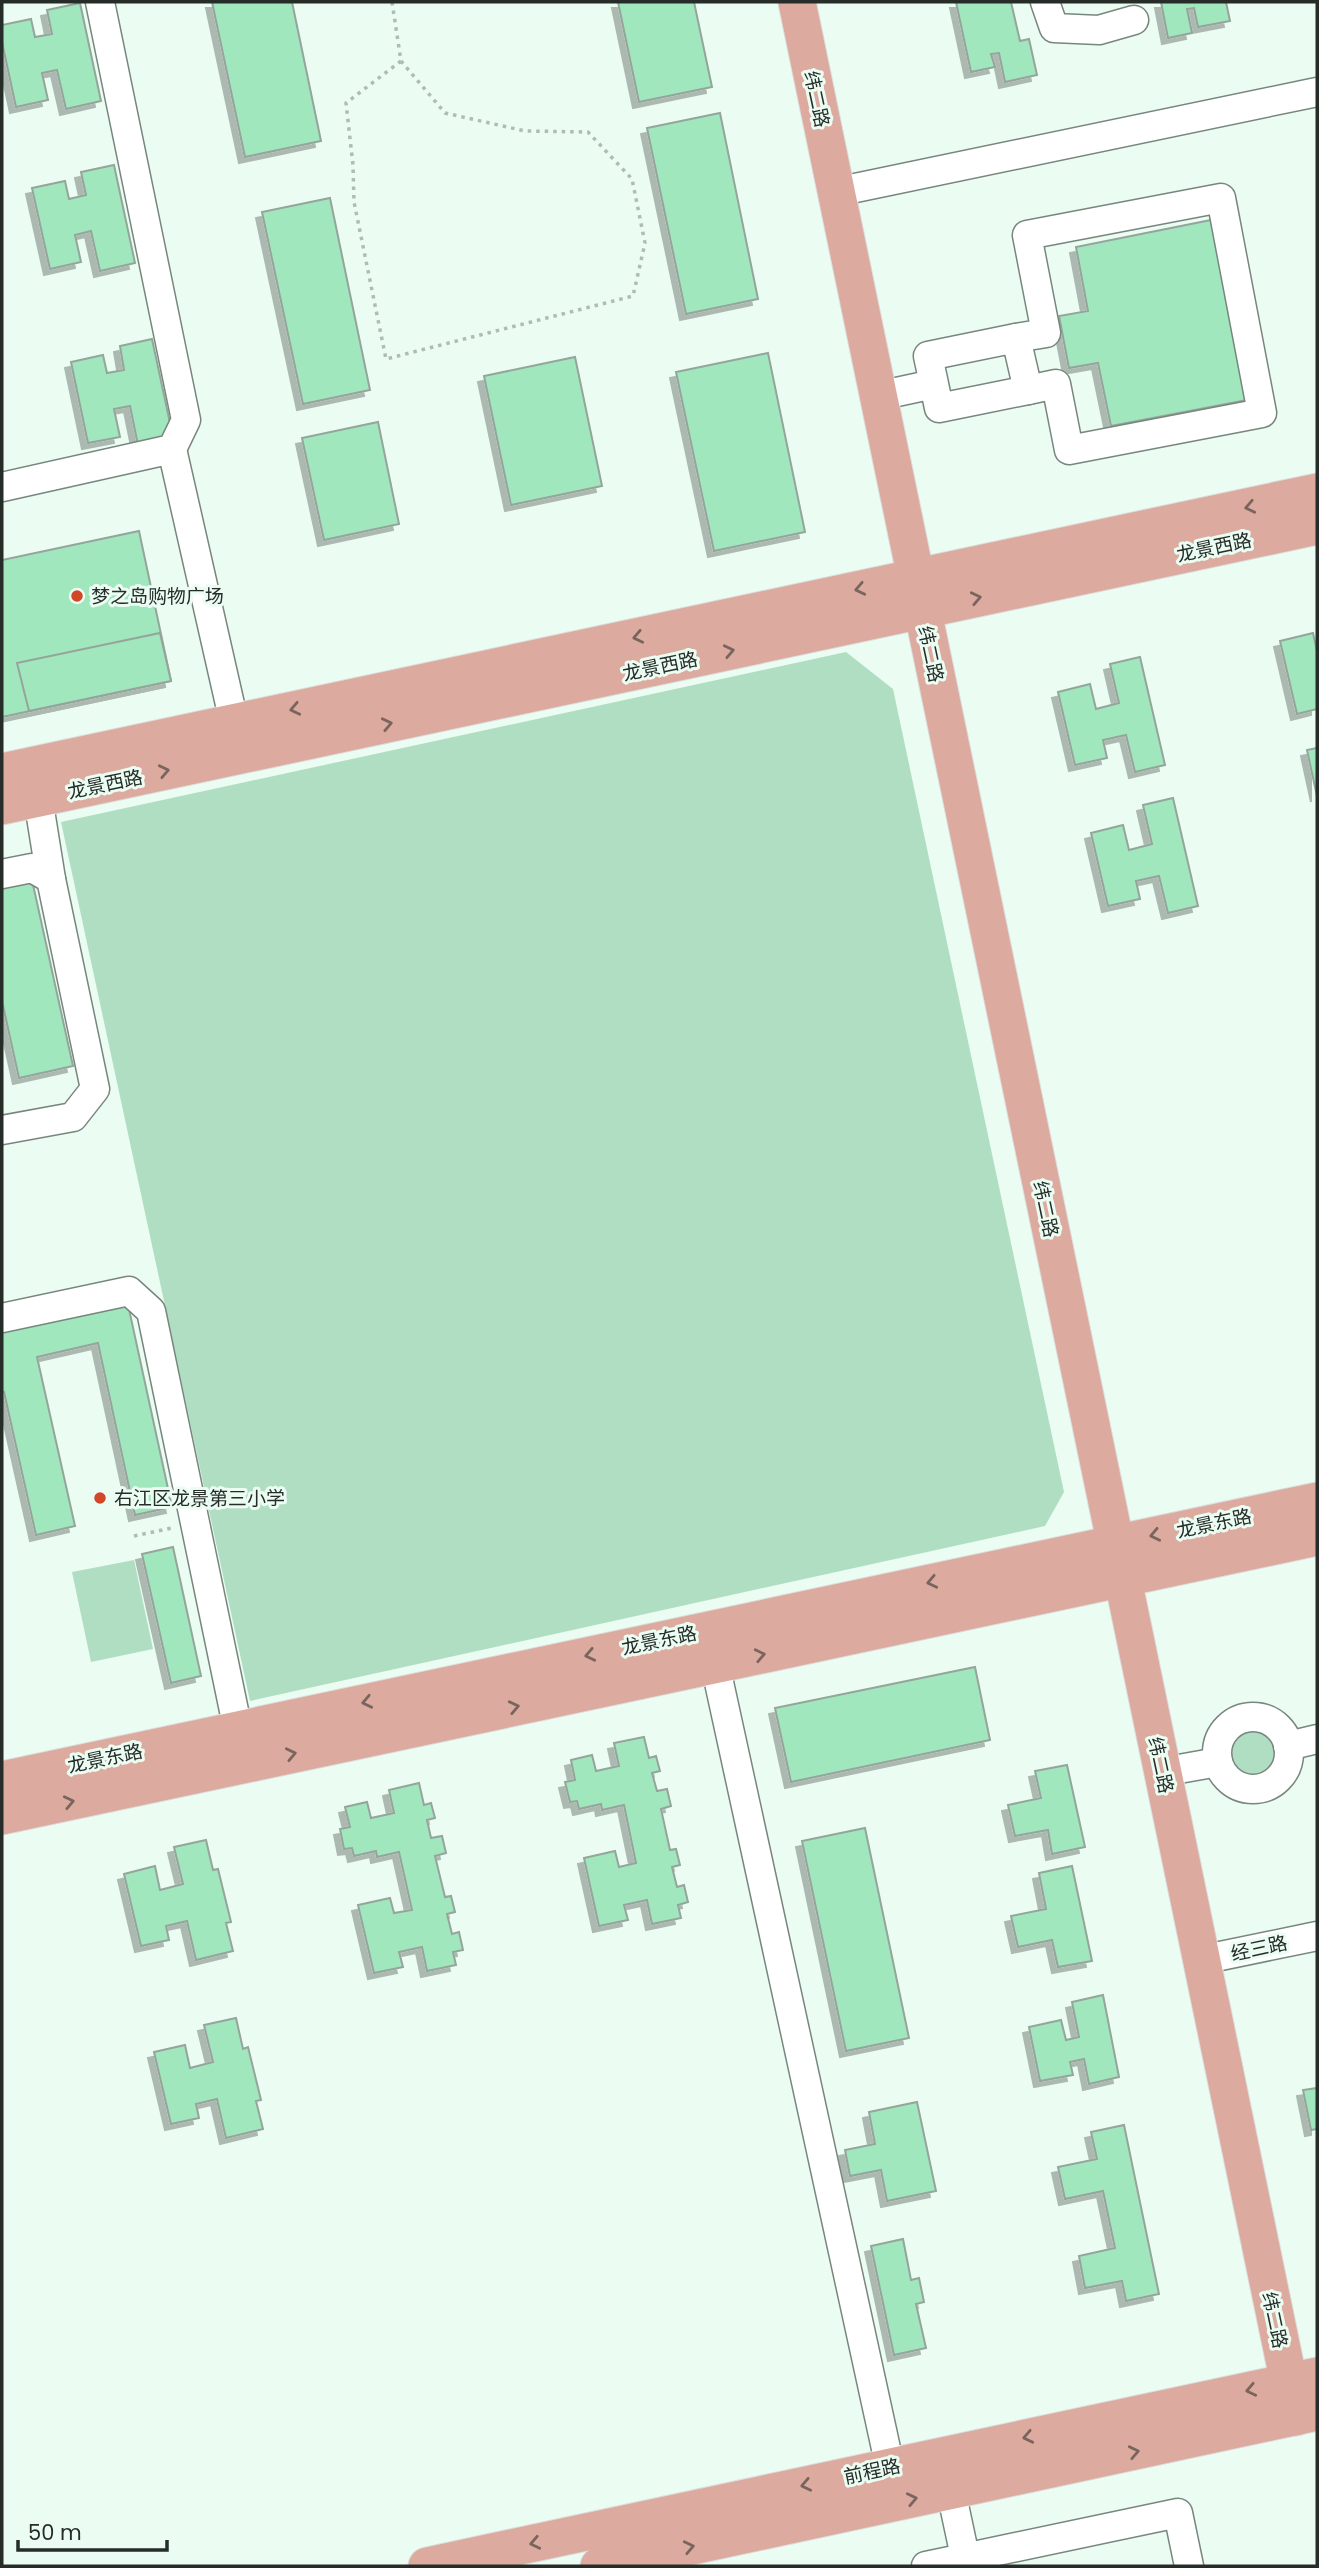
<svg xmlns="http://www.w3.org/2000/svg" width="1319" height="2568" viewBox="0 0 1319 2568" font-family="Poppins,'Noto Sans SC',sans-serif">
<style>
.green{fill:#b0dec3}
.building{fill:#a0e7be;stroke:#95a59b;stroke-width:2;filter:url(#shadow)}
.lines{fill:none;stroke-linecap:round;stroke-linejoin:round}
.minor-casing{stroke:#78877e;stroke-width:31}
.major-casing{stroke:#dcdddd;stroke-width:39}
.path{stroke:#aebcb4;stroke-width:3.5;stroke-dasharray:3.5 5;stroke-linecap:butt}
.minor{stroke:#fff;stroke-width:28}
.major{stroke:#dcaa9e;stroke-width:37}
.oneway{stroke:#78655e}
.poi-dot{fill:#d14727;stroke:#ebfcf2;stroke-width:2.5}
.labels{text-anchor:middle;stroke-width:6;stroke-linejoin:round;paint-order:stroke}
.street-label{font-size:19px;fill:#262d29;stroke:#ebfcf2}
.poi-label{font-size:19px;fill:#262d29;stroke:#ebfcf2;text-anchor:start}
</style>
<defs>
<filter id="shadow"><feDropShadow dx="-6" dy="6" stdDeviation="0" flood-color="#0004"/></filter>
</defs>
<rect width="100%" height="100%" fill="#ebfcf2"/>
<!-- green -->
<g class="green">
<polygon points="846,652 893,689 1064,1492 1045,1526 250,1701 61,822"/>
<polygon points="134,1560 153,1649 91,1662 72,1572"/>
<circle cx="1253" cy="1751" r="24"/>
</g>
<!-- building -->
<g class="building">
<polygon points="212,2 292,2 321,141 245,157"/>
<polygon points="618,2 694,2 712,87 639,102"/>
<polygon points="956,2 1011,2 1020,41 1029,39 1037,75 1005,82 999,53 991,54 995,67 971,72"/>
<polygon points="1161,2 1226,2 1230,21 1198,27 1194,8 1187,9 1192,33 1168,38"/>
<polygon points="80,3 101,101 66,109 57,70 42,73 48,100 16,107 2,42 2,25 31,19 35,37 52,34 47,10"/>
<polygon points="720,113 758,299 686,314 647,128"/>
<polygon points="114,165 135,263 100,271 91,231 75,235 81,262 50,269 32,188 65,181 69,199 86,195 81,172"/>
<polygon points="330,198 370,390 303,404 262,212"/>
<polygon points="1211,220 1247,400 1111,426 1098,363 1069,368 1059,316 1088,311 1076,247"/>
<polygon points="152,339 173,437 138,445 130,406 114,409 120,437 88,443 71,362 103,355 107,373 124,370 120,346"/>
<polygon points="768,353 805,532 714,551 676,372"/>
<polygon points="575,357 602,486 511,505 484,376"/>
<polygon points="378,422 399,524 324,540 302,438"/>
<polygon points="139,531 171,681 2,717 2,560"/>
<polygon points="160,633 171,681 29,711 17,663"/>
<polygon points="1313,633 1317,651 1317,709 1297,714 1280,641"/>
<polygon points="1140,657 1165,765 1135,772 1126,735 1103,740 1107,758 1075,765 1058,692 1090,684 1096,709 1119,703 1110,664"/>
<polygon points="1317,748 1317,796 1307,750"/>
<polygon points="1173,798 1198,906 1168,913 1159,876 1136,881 1140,899 1108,906 1091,833 1123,825 1129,850 1152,844 1143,805"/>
<polygon points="32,880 73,1066 19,1078 2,1001 2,887"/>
<polygon points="127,1300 172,1507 135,1515 98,1343 37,1357 75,1526 36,1535 4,1392 2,1393 2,1328"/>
<polygon points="173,1547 201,1676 171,1683 142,1554"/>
<polygon points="975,1667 990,1740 791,1782 775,1708"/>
<polygon points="644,1737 649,1758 656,1756 660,1771 652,1773 657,1791 667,1789 671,1806 661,1809 670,1850 676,1849 680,1865 672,1867 677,1887 684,1885 688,1902 678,1905 681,1918 652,1924 647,1900 624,1905 628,1920 599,1926 584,1858 615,1851 619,1867 636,1863 624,1805 602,1810 601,1804 579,1809 577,1801 570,1802 565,1782 575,1780 571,1760 592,1755 596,1771 619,1766 614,1743"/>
<polygon points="1067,1765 1085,1847 1052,1854 1048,1830 1015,1836 1008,1805 1041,1798 1035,1771"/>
<polygon points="419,1783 424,1805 431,1803 435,1818 427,1820 431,1838 442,1836 446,1853 435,1856 445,1897 451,1896 455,1912 447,1914 452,1934 459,1932 463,1950 453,1952 456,1965 427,1971 422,1947 399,1952 403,1967 374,1973 358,1905 390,1898 394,1913 412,1910 399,1852 377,1857 376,1851 354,1856 352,1848 344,1849 340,1829 350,1827 345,1807 367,1802 371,1818 394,1813 389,1790"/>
<polygon points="865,1828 909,2038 846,2051 802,1841"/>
<polygon points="206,1840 213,1870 218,1869 231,1922 226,1923 233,1951 196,1960 187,1921 166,1926 169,1940 141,1946 124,1874 155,1866 160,1890 183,1884 174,1847"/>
<polygon points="1072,1866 1092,1961 1058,1967 1052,1940 1018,1947 1011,1916 1046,1909 1039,1873"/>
<polygon points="1103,1995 1119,2077 1089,2084 1084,2059 1070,2062 1073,2075 1040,2081 1029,2027 1061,2020 1066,2040 1079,2037 1072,2002"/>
<polygon points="236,2018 243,2049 248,2047 261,2100 256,2101 263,2129 226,2138 217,2099 196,2104 199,2118 171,2124 154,2052 185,2045 190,2068 213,2062 204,2025"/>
<polygon points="1317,2088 1317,2129 1311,2130 1303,2090"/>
<polygon points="917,2102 936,2191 887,2201 881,2170 850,2176 845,2150 875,2144 869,2112"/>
<polygon points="1124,2125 1159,2294 1126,2301 1122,2281 1085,2288 1079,2256 1115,2248 1103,2191 1065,2199 1058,2167 1097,2159 1091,2132"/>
<polygon points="903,2239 911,2280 919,2278 924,2302 916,2304 926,2348 894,2355 871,2246"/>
</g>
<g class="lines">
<!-- minor casing -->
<g class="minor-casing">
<g id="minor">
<polyline points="100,2 186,420 172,449"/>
<polyline points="1045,2 1054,28 1099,30 1134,20"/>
<polyline points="836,192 1317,92"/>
<polyline points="1016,338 1046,333 1027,235 1221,198 1262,413 1069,450 1056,384 1028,390"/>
<polyline points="878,396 934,384 939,408 1028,390 1016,338 928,356 934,384"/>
<polyline points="2,487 172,449 234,722"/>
<polyline points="38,798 51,879"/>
<polyline points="2,874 32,868 51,879 95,1089 73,1117 2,1130"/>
<polyline points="2,1318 129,1291 151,1311 238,1730"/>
<polyline points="715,1664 890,2467"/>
<circle cx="1253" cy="1753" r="36"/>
<polyline points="1288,1746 1317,1739"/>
<polyline points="1162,1772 1218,1762"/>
<polyline points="1201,1960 1317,1936"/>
<polyline points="951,2491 967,2566"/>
<polyline points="926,2566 1178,2513 1189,2566"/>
</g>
</g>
<!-- major casing -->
<g class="major-casing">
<g id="major">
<polyline points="797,2 1296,2417"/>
<polyline points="2,772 1317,492"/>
<polyline points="2,806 1317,526"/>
<polyline points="2,1780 1317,1501"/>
<polyline points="2,1816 1317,1537"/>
<polyline points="427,2566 1317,2376"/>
<polyline points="599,2566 1317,2412"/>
</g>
</g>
<!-- path -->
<g class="path">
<polyline points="392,2 401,61 445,113 525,131 588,132 632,179 645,243 633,296 386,359 354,202 353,165 346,103 401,61"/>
<polyline points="134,1536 172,1528"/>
</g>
<!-- minor -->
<use href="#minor" class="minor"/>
<!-- major -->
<use href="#major" class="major"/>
</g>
<!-- one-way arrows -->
<defs><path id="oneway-chevron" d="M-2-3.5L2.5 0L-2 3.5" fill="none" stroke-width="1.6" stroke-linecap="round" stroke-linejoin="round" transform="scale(1.75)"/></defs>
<g class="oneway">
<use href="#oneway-chevron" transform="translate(1250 507) rotate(168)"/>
<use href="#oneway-chevron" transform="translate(860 589) rotate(168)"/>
<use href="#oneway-chevron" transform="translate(976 598) rotate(-12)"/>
<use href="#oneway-chevron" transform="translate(638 637) rotate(168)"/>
<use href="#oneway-chevron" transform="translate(729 651) rotate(-12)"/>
<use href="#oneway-chevron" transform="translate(295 709) rotate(168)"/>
<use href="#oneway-chevron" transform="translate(387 724) rotate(-12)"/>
<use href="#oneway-chevron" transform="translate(164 771) rotate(-12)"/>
<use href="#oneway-chevron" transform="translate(1155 1535) rotate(168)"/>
<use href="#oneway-chevron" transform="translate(932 1582) rotate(168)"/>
<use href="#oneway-chevron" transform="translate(590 1655) rotate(168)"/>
<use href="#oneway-chevron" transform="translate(760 1655) rotate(-12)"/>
<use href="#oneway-chevron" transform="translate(367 1702) rotate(168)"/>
<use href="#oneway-chevron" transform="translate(514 1707) rotate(-12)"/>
<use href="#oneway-chevron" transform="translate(291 1754) rotate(-12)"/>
<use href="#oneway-chevron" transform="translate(69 1802) rotate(-12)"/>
<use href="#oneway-chevron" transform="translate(1251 2390) rotate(168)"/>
<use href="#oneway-chevron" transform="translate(1028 2437) rotate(168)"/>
<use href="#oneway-chevron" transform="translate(1134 2452) rotate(-12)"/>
<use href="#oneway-chevron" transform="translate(806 2485) rotate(168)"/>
<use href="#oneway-chevron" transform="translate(912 2499) rotate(-12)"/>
<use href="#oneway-chevron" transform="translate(535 2543) rotate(168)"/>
<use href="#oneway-chevron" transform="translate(689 2547) rotate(-12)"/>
</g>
<!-- markers -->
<g class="poi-dot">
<circle cx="77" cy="596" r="7"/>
<circle cx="100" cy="1498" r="7"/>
</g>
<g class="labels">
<!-- street labels -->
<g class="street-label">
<text transform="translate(817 99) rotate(78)" y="7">纬二路</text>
<text transform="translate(1214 547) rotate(-12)" y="7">龙景西路</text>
<text transform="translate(931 654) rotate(78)" y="7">纬二路</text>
<text transform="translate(660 666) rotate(-12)" y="7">龙景西路</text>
<text transform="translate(105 784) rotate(-12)" y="7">龙景西路</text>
<text transform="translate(1046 1209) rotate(78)" y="7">纬二路</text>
<text transform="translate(1214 1523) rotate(-12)" y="7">龙景东路</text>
<text transform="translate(659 1640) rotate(-12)" y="7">龙景东路</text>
<text transform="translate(105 1758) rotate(-12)" y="7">龙景东路</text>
<text transform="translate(1161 1765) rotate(78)" y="7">纬二路</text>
<text transform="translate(1259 1948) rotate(-12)" y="7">经三路</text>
<text transform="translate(1275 2320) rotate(78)" y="7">纬二路</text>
<text transform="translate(872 2471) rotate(-12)" y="7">前程路</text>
</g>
<!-- poi labels -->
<g class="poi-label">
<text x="91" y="603">梦之岛购物广场</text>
<text x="114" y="1505">右江区龙景第三小学</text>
</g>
</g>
<!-- border -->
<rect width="1319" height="2568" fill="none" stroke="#262d29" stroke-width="7"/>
<!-- scale -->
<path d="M18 2540v10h149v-10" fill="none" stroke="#262d29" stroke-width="3.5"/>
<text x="28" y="2540" font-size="21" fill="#262d29" stroke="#ebfcf2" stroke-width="5" paint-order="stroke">50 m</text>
</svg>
